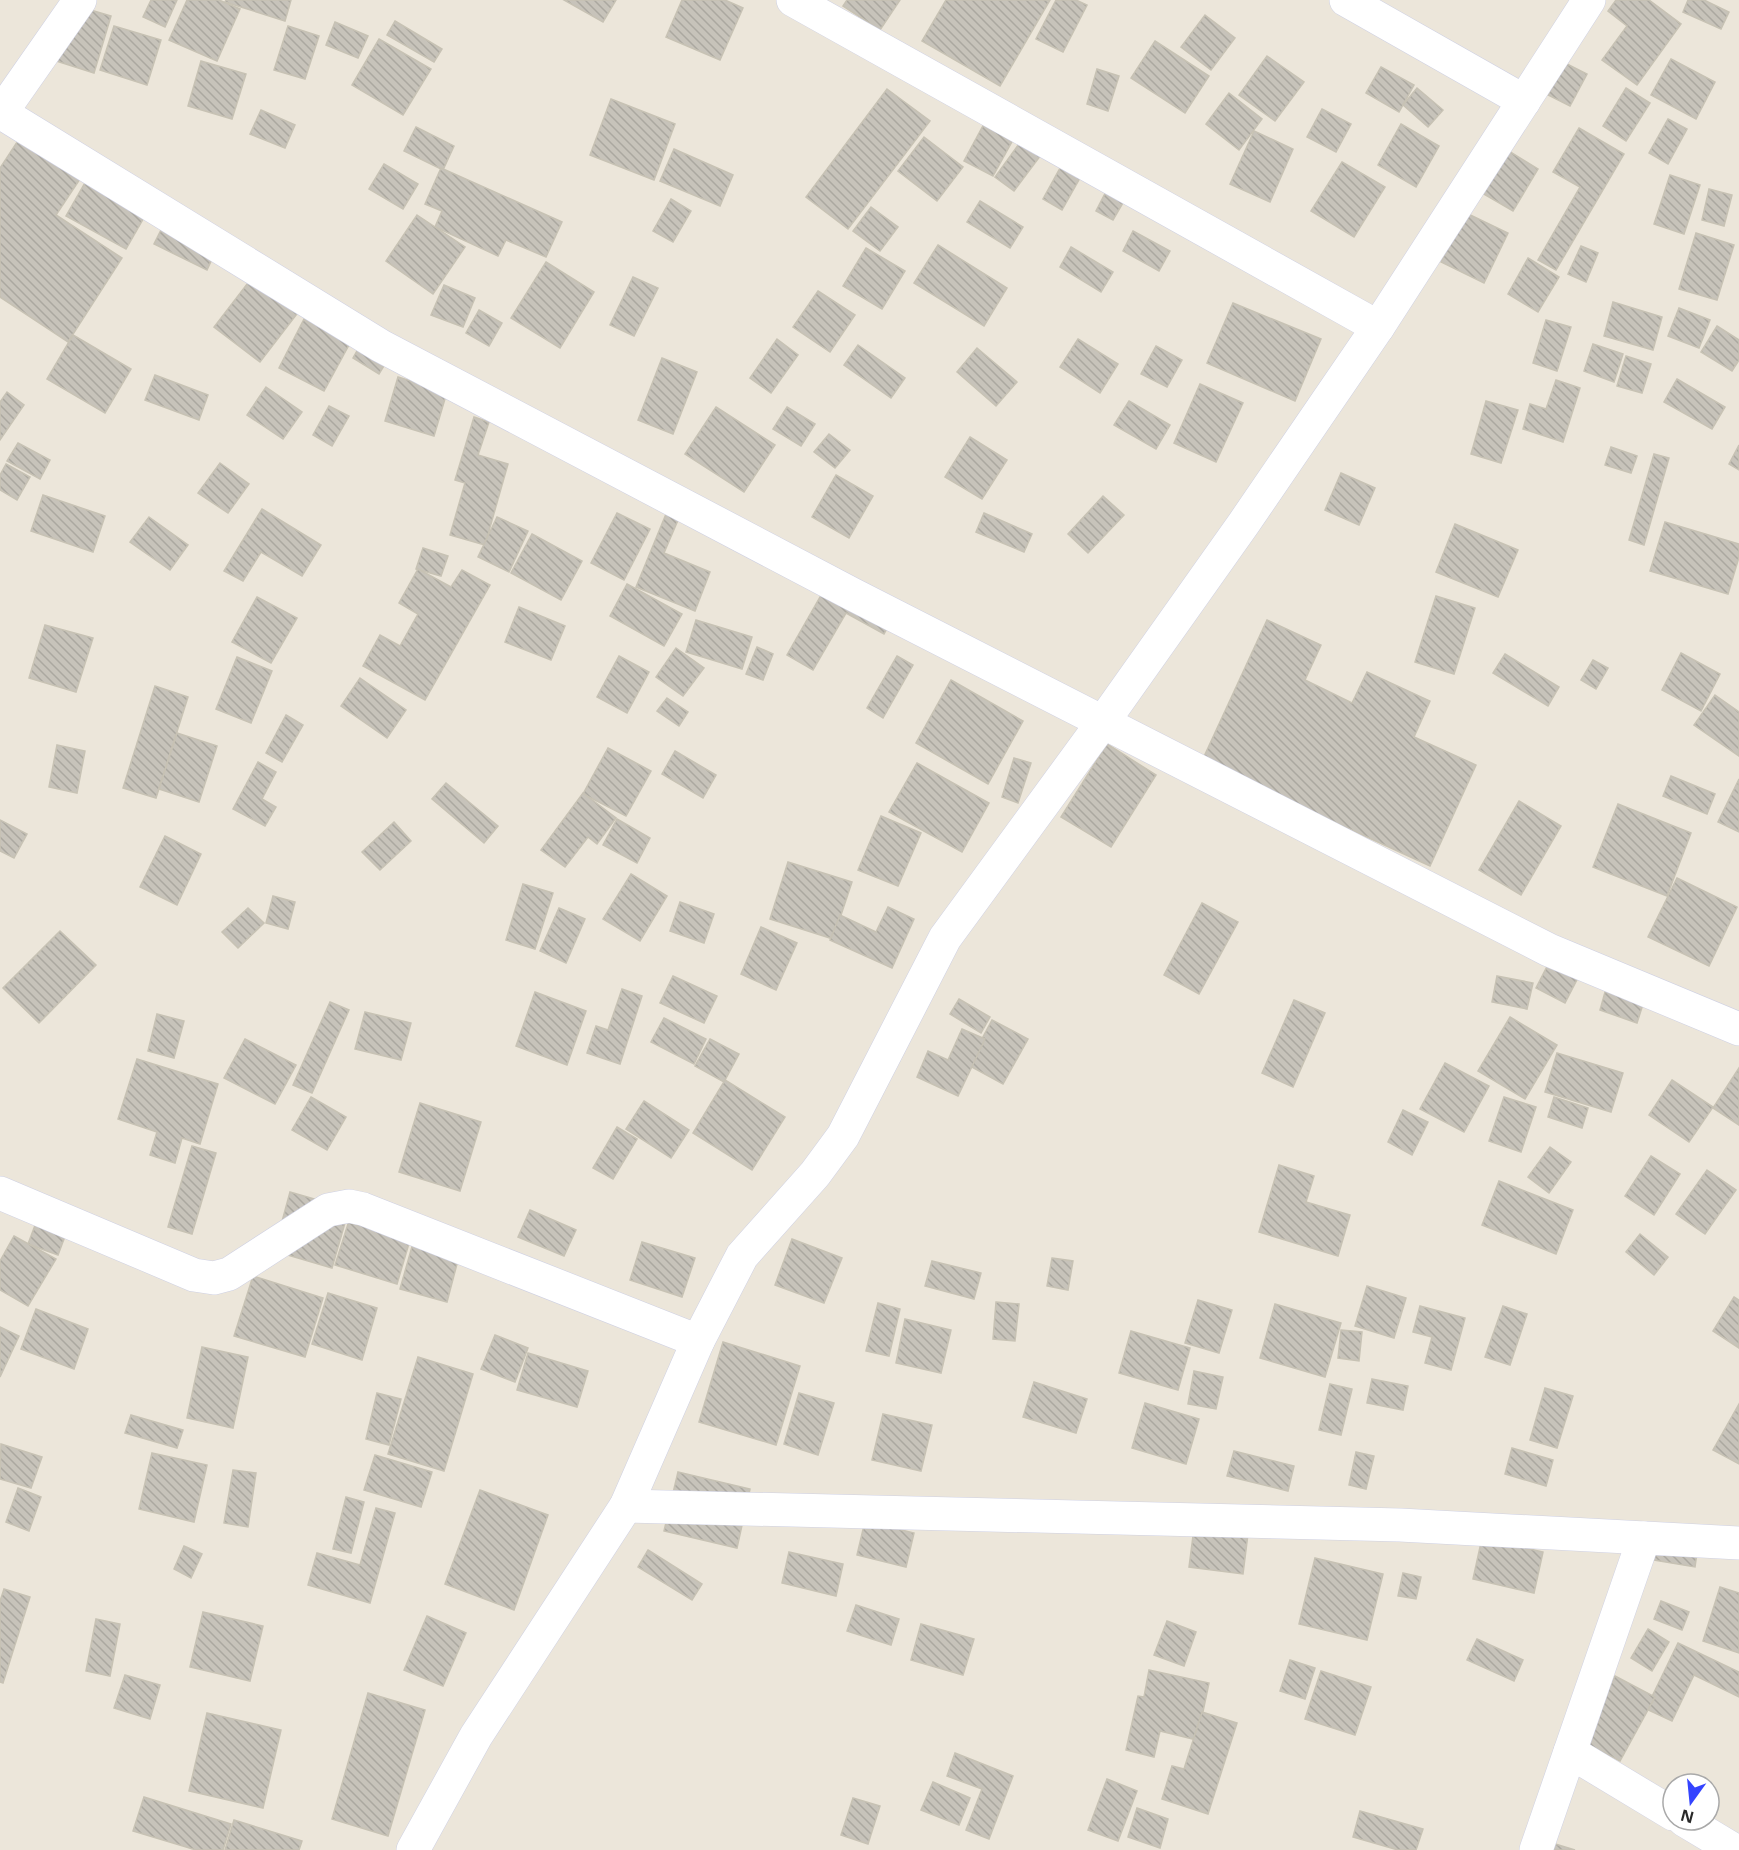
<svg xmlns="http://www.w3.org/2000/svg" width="1739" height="1850" viewBox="0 0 1739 1850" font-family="'Noto Sans',sans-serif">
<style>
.building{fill:url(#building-back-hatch);stroke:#c7c2b4;stroke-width:1.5}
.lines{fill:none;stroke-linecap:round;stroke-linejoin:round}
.street-casing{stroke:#cfd1e3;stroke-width:34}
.street{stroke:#fff;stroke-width:33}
</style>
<defs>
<pattern id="building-back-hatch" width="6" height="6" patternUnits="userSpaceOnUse" patternTransform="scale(1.5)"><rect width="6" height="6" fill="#c7c3ba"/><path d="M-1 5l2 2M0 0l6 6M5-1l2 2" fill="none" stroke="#aba8a0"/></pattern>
</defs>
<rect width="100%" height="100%" fill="#ece6da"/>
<!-- building -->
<g class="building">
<polygon points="151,0 177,0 165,27 143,17"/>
<polygon points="187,0 219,0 240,9 217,61 169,40"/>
<polygon points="226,0 291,0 285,21 225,2"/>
<polygon points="564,0 616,0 603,22"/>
<polygon points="682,0 725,0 743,8 720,60 666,37"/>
<polygon points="847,0 900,0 880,30 843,6"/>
<polygon points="946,0 1050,0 1000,86 922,41"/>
<polygon points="1056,0 1076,0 1087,5 1063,52 1036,39"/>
<polygon points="1616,0 1649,0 1681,24 1637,85 1602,60 1627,26 1608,11"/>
<polygon points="1688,0 1704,0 1729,12 1721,29 1683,12"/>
<polygon points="67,3 111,16 94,73 50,59"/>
<polygon points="1205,15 1235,38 1211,70 1181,47"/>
<polygon points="395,21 442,49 434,62 387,35"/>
<polygon points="335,22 368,36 358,58 326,45"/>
<polygon points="114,26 161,40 147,85 100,70"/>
<polygon points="288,26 319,36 305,79 274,70"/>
<polygon points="379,39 431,69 403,115 352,85"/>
<polygon points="1155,41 1209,76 1185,113 1131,78"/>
<polygon points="1267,56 1304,82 1275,121 1239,95"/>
<polygon points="1671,59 1715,82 1696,119 1651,95"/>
<polygon points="201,61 246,74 232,119 188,106"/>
<polygon points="1565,63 1587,74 1570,106 1548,95"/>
<polygon points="1381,67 1414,85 1399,112 1366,93"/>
<polygon points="1097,69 1119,76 1108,111 1087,104"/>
<polygon points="1417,88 1443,110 1428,127 1403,105"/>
<polygon points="1626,88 1650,103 1626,141 1603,126"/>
<polygon points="887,89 930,121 848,229 806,197"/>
<polygon points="1229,93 1262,119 1239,150 1206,124"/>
<polygon points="611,99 675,124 654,180 590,155"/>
<polygon points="1322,109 1351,124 1336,152 1307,137"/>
<polygon points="261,110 295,125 285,148 250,134"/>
<polygon points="1668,119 1687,129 1668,164 1649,153"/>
<polygon points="985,122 1014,138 993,176 964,161"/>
<polygon points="1401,124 1439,146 1416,187 1378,165"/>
<polygon points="416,127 454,146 443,170 404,151"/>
<polygon points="1579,128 1624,154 1556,270 1538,260 1580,187 1553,172"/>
<polygon points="1254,131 1293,149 1270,202 1230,184"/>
<polygon points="23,133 84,173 56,215 122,258 68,342 0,297 0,168"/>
<polygon points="924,137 963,167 937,201 898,171"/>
<polygon points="1024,137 1044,151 1014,191 995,177"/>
<polygon points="674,149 733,175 720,206 660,181"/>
<polygon points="1507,150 1538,169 1513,211 1482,193"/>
<polygon points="1065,159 1085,169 1062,210 1043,199"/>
<polygon points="1342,162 1385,187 1354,237 1311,211"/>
<polygon points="384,164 418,184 403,209 369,189"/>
<polygon points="441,168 562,222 546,257 506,240 498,256 435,227 442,211 425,204"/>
<polygon points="90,174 150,207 126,249 66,216"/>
<polygon points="1670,175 1700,185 1684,234 1654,224"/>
<polygon points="1112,180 1131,189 1113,220 1096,211"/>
<polygon points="1709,189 1732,195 1724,226 1702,220"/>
<polygon points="671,199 691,211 673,242 653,231"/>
<polygon points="980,201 1023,227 1010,248 967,222"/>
<polygon points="871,207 898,227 880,251 853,231"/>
<polygon points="1464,212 1508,233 1484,283 1441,262"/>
<polygon points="417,215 465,247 433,294 386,261"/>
<polygon points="166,220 218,246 207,270 154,244"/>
<polygon points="1133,231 1170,251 1159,271 1123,251"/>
<polygon points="1696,233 1734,245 1717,300 1679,289"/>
<polygon points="938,245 1007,288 984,326 914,283"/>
<polygon points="1581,246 1598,253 1586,282 1568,274"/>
<polygon points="1071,247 1113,272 1101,292 1060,267"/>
<polygon points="866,248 905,271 882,309 843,286"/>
<polygon points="1528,258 1559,277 1538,312 1508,294"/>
<polygon points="546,262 594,292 560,348 511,318"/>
<polygon points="254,275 300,310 260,362 214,327"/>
<polygon points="633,277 658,288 634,336 610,325"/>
<polygon points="444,285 475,298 463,327 431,315"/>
<polygon points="818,291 855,315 830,352 793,327"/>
<polygon points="1613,302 1662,317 1653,350 1604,336"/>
<polygon points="1233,303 1321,339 1295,401 1207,363"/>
<polygon points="1679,308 1710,320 1699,348 1668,336"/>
<polygon points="479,310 502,323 489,346 466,333"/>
<polygon points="304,319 350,343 324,391 279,368"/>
<polygon points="1546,320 1571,327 1557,371 1533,363"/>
<polygon points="1717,326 1739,340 1739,360 1732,371 1701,352"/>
<polygon points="73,335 131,369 105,413 47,379"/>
<polygon points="366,335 393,351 379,374 353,358"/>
<polygon points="777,339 798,355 771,393 750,378"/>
<polygon points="1078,339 1118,364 1100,393 1060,367"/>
<polygon points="1593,344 1623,354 1614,382 1584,371"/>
<polygon points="858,345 905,378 891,398 844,365"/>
<polygon points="1156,346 1182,360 1167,387 1141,374"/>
<polygon points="977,348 1017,382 996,406 957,372"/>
<polygon points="1626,356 1651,364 1642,393 1617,386"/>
<polygon points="662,358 697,372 673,434 638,420"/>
<polygon points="155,375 208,395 199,420 145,400"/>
<polygon points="398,377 447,392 434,436 385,421"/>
<polygon points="1677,379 1725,407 1712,429 1664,402"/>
<polygon points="1556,380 1580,388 1563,442 1523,429 1530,404 1546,409"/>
<polygon points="1200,384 1243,403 1216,462 1174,443"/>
<polygon points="266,387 302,412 283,439 247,415"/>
<polygon points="7,392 24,405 0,440 0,402"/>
<polygon points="1129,401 1170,425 1156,449 1114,425"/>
<polygon points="1486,401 1518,410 1501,463 1471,454"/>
<polygon points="329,406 349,416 332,446 313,435"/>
<polygon points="716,407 775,445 744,492 685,454"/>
<polygon points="787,407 815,424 801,446 773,429"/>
<polygon points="474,417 489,422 478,455 508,464 485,545 450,535 465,483 455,480"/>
<polygon points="829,434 850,450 835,468 814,452"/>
<polygon points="970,437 1007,460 982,499 945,477"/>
<polygon points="18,443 50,460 40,479 7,461"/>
<polygon points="1739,445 1739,470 1729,464"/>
<polygon points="1611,447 1637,456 1631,473 1605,465"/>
<polygon points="1654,454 1669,458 1644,545 1629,540"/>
<polygon points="220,463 249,484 228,513 198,493"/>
<polygon points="6,464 30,477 17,500 0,490 0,475"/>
<polygon points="1341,473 1375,488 1359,525 1325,510"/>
<polygon points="836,475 873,496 849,538 812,517"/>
<polygon points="43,495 105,516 93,552 31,531"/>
<polygon points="1103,496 1124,515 1088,553 1068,534"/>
<polygon points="262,509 321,545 302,576 261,552 243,581 224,571"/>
<polygon points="617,513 650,529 624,580 591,563"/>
<polygon points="984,513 1032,534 1024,552 976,532"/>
<polygon points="666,514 678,520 664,553 710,572 695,611 636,587"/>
<polygon points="149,517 188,545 170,570 130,542"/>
<polygon points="497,517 528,531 509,572 478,557"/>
<polygon points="1665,522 1739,544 1739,557 1728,594 1650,571"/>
<polygon points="1455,524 1518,550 1498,597 1436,572"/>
<polygon points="532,534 582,561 561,600 511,573"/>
<polygon points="423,548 448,556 441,576 416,569"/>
<polygon points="418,569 451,587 462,570 490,585 425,700 363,666 380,635 400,646 418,614 399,603"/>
<polygon points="832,576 896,612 884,634 846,613 813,670 787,655"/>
<polygon points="627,584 682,614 664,646 610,616"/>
<polygon points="1436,596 1475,608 1454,674 1415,662"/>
<polygon points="257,597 297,618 271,663 232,642"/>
<polygon points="519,607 565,626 551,660 505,642"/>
<polygon points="696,620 752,637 742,669 686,652"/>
<polygon points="1267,620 1321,645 1305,680 1352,703 1367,672 1430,701 1414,737 1476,765 1430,866 1202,761"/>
<polygon points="45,625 93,638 76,692 29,678"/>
<polygon points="757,647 773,654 763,680 746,674"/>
<polygon points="676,648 704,668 683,696 656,677"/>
<polygon points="1681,653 1720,674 1701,711 1662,690"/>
<polygon points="1505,654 1559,687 1548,706 1493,673"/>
<polygon points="619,656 649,672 627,713 597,697"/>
<polygon points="897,656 913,665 883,718 867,708"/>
<polygon points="237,657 272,671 251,723 216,709"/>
<polygon points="1593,660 1608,668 1596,689 1581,680"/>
<polygon points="360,678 406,710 387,738 341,706"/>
<polygon points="951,680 1023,721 988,784 916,743"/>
<polygon points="155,686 188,697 156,798 123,788"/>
<polygon points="1715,695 1739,712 1739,756 1694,725"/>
<polygon points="667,698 688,712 679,726 657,711"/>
<polygon points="286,715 303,725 282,762 266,753"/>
<polygon points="177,733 217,746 199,802 159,789"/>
<polygon points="1107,744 1156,775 1111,847 1061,817"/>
<polygon points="57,745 85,751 77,793 49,787"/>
<polygon points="608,748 651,771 626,816 583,794"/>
<polygon points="675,751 716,775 703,798 662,774"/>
<polygon points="1014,758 1031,763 1018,803 1002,797"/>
<polygon points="258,762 276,772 262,799 276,807 265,826 233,809"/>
<polygon points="917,763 989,803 962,852 889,812"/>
<polygon points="1671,776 1715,794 1707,814 1663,796"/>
<polygon points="1739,779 1739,832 1718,822"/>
<polygon points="446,783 498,826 484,843 432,799"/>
<polygon points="583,793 616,818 597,844 588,837 565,867 541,850"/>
<polygon points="1519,801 1561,826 1521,895 1479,870"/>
<polygon points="1618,804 1691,833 1667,896 1593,867"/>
<polygon points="881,816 921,833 898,886 858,870"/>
<polygon points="617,819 650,838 637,863 603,845"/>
<polygon points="0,820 27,834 14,858 0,851"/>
<polygon points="394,822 411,841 380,870 362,852"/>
<polygon points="165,836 201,854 177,905 140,887"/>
<polygon points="788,862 852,882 833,939 770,919"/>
<polygon points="631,874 667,896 640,941 603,919"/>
<polygon points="1677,878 1737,907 1709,966 1648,937"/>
<polygon points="523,884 553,893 535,949 506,940"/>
<polygon points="273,896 295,902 288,929 266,923"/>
<polygon points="680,902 714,914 704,943 670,931"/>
<polygon points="1202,903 1238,922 1199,994 1164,975"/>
<polygon points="888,907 914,919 892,968 830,940 840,915 876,932"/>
<polygon points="248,908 264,923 238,948 222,932"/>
<polygon points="559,908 585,919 566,963 540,951"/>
<polygon points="761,927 797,943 776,990 741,974"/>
<polygon points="60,931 96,965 39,1023 3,988"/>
<polygon points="1555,951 1584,966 1565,1003 1536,988"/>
<polygon points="673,976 717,996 704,1023 660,1003"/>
<polygon points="1497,976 1533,983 1527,1009 1492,1002"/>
<polygon points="1607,985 1645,998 1637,1023 1600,1010"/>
<polygon points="622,989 642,996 620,1064 587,1053 596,1026 608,1030"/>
<polygon points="535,992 586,1011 567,1065 516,1046"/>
<polygon points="959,999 990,1017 981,1033 950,1014"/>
<polygon points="1294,1000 1325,1013 1293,1087 1262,1073"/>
<polygon points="330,1002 349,1010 312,1093 293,1085"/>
<polygon points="365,1012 411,1023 401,1060 355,1049"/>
<polygon points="157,1014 184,1021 174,1058 148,1051"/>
<polygon points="1510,1017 1557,1045 1525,1099 1478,1071"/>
<polygon points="664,1018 706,1039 694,1064 651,1042"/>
<polygon points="992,1020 1028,1039 1003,1084 968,1065"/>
<polygon points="962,1029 985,1039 958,1096 917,1077 928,1051 948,1060"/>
<polygon points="245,1039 296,1065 275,1104 224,1078"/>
<polygon points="710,1039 739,1054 724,1082 695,1066"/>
<polygon points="1557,1053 1623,1073 1611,1112 1545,1092"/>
<polygon points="137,1059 218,1084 200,1144 182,1138 175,1163 150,1155 157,1132 118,1119"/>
<polygon points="1445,1063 1489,1086 1464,1132 1420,1109"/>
<polygon points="1739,1068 1739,1125 1713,1108"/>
<polygon points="725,1080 785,1117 752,1170 693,1133"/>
<polygon points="1672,1080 1713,1107 1689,1142 1649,1115"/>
<polygon points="311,1097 346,1117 327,1150 292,1130"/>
<polygon points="1504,1097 1536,1107 1521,1152 1489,1141"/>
<polygon points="1554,1097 1588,1108 1582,1128 1548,1117"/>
<polygon points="644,1101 689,1130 671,1158 626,1129"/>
<polygon points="420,1103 481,1122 460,1191 399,1172"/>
<polygon points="1403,1110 1428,1122 1412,1155 1388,1142"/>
<polygon points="617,1127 637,1139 613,1179 593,1168"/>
<polygon points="192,1146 216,1153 192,1234 168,1227"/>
<polygon points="1550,1147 1571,1162 1549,1193 1528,1177"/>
<polygon points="1651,1156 1680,1174 1654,1215 1625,1196"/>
<polygon points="1279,1165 1314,1176 1306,1202 1350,1215 1338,1256 1259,1232"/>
<polygon points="1707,1170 1736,1190 1705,1234 1676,1214"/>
<polygon points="1499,1181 1573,1210 1556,1254 1482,1225"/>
<polygon points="290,1192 349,1209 332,1268 274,1251"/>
<polygon points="354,1205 415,1223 397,1284 335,1265"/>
<polygon points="530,1210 576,1230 564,1256 518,1237"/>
<polygon points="37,1220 67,1231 58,1255 28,1244"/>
<polygon points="417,1229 463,1241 447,1302 400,1289"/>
<polygon points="1640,1234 1668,1257 1654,1275 1626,1252"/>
<polygon points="14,1236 56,1259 28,1306 0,1290 0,1261"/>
<polygon points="792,1239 842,1258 824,1303 775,1285"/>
<polygon points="642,1242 695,1258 682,1297 630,1280"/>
<polygon points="1052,1258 1073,1261 1068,1290 1047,1286"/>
<polygon points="932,1261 981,1273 974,1299 925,1286"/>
<polygon points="253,1276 323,1298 305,1357 234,1336"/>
<polygon points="1367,1286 1406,1298 1394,1338 1355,1326"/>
<polygon points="328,1293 377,1308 362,1360 312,1344"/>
<polygon points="1734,1297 1739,1300 1739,1348 1713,1331"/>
<polygon points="1198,1300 1232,1310 1219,1353 1185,1343"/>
<polygon points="996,1302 1019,1304 1015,1341 993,1339"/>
<polygon points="878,1303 900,1309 889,1356 866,1351"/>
<polygon points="1275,1304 1341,1323 1325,1377 1260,1358"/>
<polygon points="1420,1306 1465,1318 1451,1370 1425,1363 1432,1337 1413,1332"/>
<polygon points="1503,1306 1527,1314 1510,1365 1485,1357"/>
<polygon points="36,1309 88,1329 74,1369 21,1349"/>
<polygon points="905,1319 951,1330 941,1373 896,1363"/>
<polygon points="0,1327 19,1336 0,1377"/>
<polygon points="1341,1330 1362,1332 1359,1361 1338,1358"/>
<polygon points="1131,1331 1190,1348 1178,1390 1119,1373"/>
<polygon points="495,1335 528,1348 515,1382 481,1369"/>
<polygon points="723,1342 800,1366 776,1445 699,1422"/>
<polygon points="202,1347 248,1357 233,1428 187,1418"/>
<polygon points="528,1353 588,1371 577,1407 517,1390"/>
<polygon points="418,1357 473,1374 444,1471 388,1454"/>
<polygon points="1194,1371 1223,1377 1216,1409 1188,1404"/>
<polygon points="1372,1379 1408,1386 1403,1410 1367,1403"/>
<polygon points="1034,1382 1087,1399 1076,1433 1023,1417"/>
<polygon points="1330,1384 1352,1389 1341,1435 1319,1430"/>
<polygon points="1545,1388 1573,1396 1557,1448 1530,1440"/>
<polygon points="377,1393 401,1399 389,1445 366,1439"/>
<polygon points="799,1393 834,1403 818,1455 784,1444"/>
<polygon points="1145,1403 1199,1419 1186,1464 1132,1448"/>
<polygon points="1739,1404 1739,1464 1713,1450"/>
<polygon points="883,1414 932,1425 921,1471 872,1460"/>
<polygon points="131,1415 183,1430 177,1448 125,1433"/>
<polygon points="1,1444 42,1457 31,1488 0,1479"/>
<polygon points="1512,1448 1553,1460 1546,1486 1505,1474"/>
<polygon points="1234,1451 1294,1466 1288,1491 1227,1476"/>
<polygon points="1356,1452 1374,1456 1366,1489 1349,1485"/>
<polygon points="152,1453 207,1465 194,1522 139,1509"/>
<polygon points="375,1455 432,1472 421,1507 364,1490"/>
<polygon points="233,1470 256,1473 248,1527 224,1523"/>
<polygon points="678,1472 750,1489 737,1548 664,1531"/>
<polygon points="18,1488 41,1497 29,1531 6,1522"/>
<polygon points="480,1490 548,1515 514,1610 445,1584"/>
<polygon points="346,1497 364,1502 351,1553 333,1549"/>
<polygon points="376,1508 395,1513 370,1603 308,1585 317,1553 360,1565"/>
<polygon points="865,1521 914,1533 906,1567 857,1555"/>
<polygon points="1194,1528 1248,1534 1243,1574 1189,1567"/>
<polygon points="1700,1532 1695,1567 1647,1559"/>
<polygon points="1482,1538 1543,1552 1534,1593 1473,1579"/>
<polygon points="184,1546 202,1554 191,1578 174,1569"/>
<polygon points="648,1550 702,1584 692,1600 638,1567"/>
<polygon points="789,1552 843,1564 836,1596 782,1583"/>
<polygon points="1315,1558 1383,1574 1367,1640 1299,1624"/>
<polygon points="1403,1573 1421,1577 1416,1599 1398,1596"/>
<polygon points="1720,1587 1739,1593 1739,1653 1703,1641"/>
<polygon points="4,1589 30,1597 3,1683 0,1682 0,1601"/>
<polygon points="1661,1601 1689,1612 1682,1630 1654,1619"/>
<polygon points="856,1605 899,1619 891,1645 847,1631"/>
<polygon points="203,1612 263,1626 250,1681 190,1667"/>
<polygon points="427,1616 466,1633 443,1686 404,1670"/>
<polygon points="96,1619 120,1624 110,1676 86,1671"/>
<polygon points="1167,1621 1196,1632 1184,1666 1154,1655"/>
<polygon points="921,1624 974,1639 963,1675 911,1660"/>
<polygon points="1648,1629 1669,1642 1652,1671 1631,1658"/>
<polygon points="1477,1639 1523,1660 1514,1681 1467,1660"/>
<polygon points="1678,1643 1739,1672 1739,1697 1694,1675 1672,1721 1646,1709"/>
<polygon points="1290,1660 1315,1668 1305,1699 1280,1691"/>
<polygon points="1149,1670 1209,1683 1197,1740 1160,1731 1154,1757 1126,1750 1138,1696 1144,1697"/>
<polygon points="1321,1671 1371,1687 1355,1735 1305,1719"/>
<polygon points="125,1675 160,1685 150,1719 114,1708"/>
<polygon points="1615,1676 1655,1697 1620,1761 1581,1741"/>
<polygon points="368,1693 425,1710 388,1836 332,1819"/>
<polygon points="1202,1712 1237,1723 1208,1814 1162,1799 1172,1766 1184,1769"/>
<polygon points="207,1713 281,1730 263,1808 189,1791"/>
<polygon points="955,1753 1013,1776 989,1839 966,1830 982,1789 947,1776"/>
<polygon points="1107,1779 1137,1791 1118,1841 1088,1830"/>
<polygon points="933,1782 970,1798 959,1825 921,1810"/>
<polygon points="144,1797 231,1824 223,1850 196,1850 133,1831"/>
<polygon points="853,1798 880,1806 868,1844 841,1835"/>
<polygon points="1137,1808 1168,1819 1160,1848 1128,1837"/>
<polygon points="1360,1811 1423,1829 1416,1850 1398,1850 1353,1837"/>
<polygon points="234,1820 302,1841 299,1850 225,1850"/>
<polygon points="1529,1836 1575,1850 1525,1850"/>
</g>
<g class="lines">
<!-- street casing -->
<g class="street-casing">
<g id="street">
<polyline points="793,0 1378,327"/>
<polyline points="1346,0 1524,101"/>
<polyline points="0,112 381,346 852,594 1549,950 1739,1029"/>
<polyline points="1,113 80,0"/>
<polyline points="0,1193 194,1275 214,1278 229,1274 328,1210 349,1206 363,1209 698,1341"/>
<polyline points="626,1506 1400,1525 1739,1543"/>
<polyline points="1570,1752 1673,1814"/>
<polyline points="1684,1820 1734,1850"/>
<polyline points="413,1850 476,1736 626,1506 698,1341 742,1256 815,1174 843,1136 945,938 1103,722 1244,523 1378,327 1589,0"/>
<polyline points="1536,1850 1644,1538"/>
</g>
</g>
<!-- street -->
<use href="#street" class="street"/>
</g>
<!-- north arrow -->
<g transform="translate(1691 1802) rotate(195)"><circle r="28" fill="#ffffff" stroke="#a9a9a9" stroke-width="1.5"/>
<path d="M0-4.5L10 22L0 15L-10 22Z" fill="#3444ff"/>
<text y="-9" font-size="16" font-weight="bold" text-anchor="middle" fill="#292929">N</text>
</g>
</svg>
